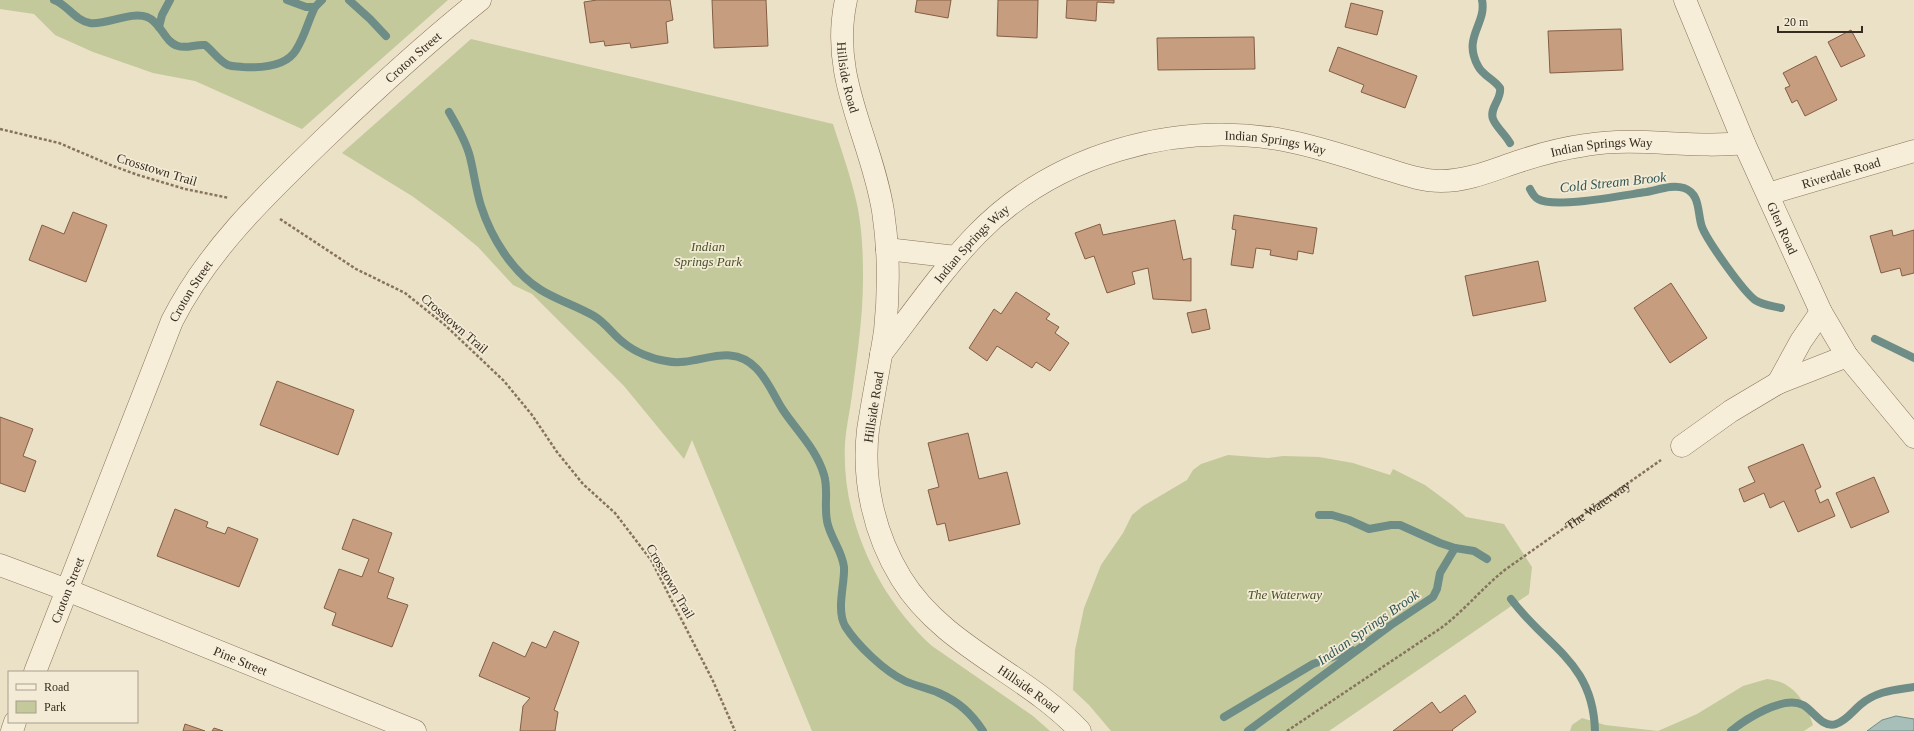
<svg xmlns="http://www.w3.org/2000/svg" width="1914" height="731" viewBox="0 0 1914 731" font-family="Georgia,serif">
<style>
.green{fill:#c3c99b}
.water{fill:#a7bfb8;stroke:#6e8d86}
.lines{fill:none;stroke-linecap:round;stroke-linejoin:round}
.stream{stroke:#6e8d86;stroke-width:8}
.building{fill:#c79d7f;stroke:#835e44}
.minor-casing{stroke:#86735d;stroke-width:23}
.path{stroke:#86735d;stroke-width:2.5;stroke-dasharray:3 2;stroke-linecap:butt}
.minor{stroke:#f7eed9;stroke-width:22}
.labels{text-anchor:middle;stroke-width:3.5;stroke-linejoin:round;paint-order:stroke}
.street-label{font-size:13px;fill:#372b20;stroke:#f3ebd5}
.park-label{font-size:13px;font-style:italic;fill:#475228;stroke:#f3ebd5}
.water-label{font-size:14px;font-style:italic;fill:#305654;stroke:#f3ebd5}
</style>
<rect width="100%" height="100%" fill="#ebe1c6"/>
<!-- green -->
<g class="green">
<polygon points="0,0 448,0 302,129 195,81 153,73 93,52 55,35 34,14 0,9"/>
<path d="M 471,39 L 833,124 C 841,149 850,174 856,200 C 862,225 863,252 863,278 C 863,318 857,356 852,395 C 850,411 846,427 845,443 C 841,518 877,596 932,646 L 1033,716 L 1050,731 L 812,731 L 692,440 L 684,459 L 624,386 L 532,294 L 513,285 L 478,247 L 449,223 L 412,196 L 342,153 Z"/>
<polygon points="1228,455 1268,458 1283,456 1319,457 1353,463 1390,475 1393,469 1425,485 1452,505 1466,517 1504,524 1532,567 1529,594 1329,731 1111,731 1089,705 1073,690 1075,650 1084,608 1101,565 1123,533 1132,515 1143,506 1187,480 1193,470 1201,464"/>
<path d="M 1767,679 C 1794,682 1805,701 1813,725 L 1804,731 L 1570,731 L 1572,725 L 1582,718 L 1605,725 L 1658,731 L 1697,714 L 1743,686 Z"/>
</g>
<!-- water -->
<polygon class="water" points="1896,716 1914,719 1914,731 1867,731 1882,720"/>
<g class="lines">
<!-- stream -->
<g class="stream">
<path d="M 54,0 C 68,5 74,20 90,23 C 107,25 131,11 147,17 C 161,22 164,42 178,46 C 186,49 196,44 205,45 C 213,51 219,61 228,65 C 233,67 238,66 243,67 C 261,68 286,67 296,50 C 305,36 308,21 315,7"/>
<polyline points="287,0 306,7 315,7 322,0"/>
<polyline points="349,0 370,19 386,36"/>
<path d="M 1482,0 C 1487,24 1462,37 1478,66 C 1483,76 1494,79 1500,88 C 1502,99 1489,108 1493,119 C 1496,127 1505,134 1510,143"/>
<polyline points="159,27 162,15 170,0"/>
<path d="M 449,112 C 457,126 466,141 470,157 C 474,173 476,190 481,206 C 491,237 512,272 541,290 C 557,300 577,306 594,316 C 606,323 613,335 624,343 C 635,352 652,359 666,361 C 697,368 729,340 756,368 C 768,380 774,396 783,410 C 797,431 817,450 824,475 C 829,491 823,509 828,525 C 832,540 842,551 844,567 C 845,584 836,609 845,626 C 857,645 884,671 905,681 C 916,686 928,688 939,693 C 959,702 971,713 983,731"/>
<path d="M 1530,189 C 1532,193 1534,197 1538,199 C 1554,209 1625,195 1646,192 C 1658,190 1672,184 1684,188 C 1701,194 1697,213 1702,227 C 1708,242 1743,291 1755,300 C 1762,305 1773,306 1781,308"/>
<polyline points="1875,339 1914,358"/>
<polyline points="1319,515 1332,515 1349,520 1369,529 1391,525 1400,525 1440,543 1455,548"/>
<path d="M 1511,599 C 1547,648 1593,661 1595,731"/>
<polyline points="1224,717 1313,664 1352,650"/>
<polyline points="1248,731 1391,625 1433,597 1437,589 1440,573 1455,548 1474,551 1487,559"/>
<path d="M 1731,731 C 1746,719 1783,695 1803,705 C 1813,710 1823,729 1836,724 C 1846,721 1852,712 1860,705 C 1876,691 1894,690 1914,687"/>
</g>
</g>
<!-- building -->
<g class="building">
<polygon points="597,0 670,0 673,20 666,22 668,43 631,48 630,43 605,46 604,41 590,43 584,2"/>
<polygon points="712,0 766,0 768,46 714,48"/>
<polygon points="917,0 951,0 948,18 915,12"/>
<polygon points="998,0 1038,0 1037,38 997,36"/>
<polygon points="1067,0 1114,0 1114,3 1097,2 1096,21 1066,18"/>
<polygon points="1351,3 1383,11 1377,35 1345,27"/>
<polygon points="1621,29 1623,70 1550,73 1548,31"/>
<polygon points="1851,30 1865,56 1841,67 1828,42"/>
<polygon points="1254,37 1255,69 1158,70 1157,38"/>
<polygon points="1338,47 1417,76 1405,108 1361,92 1364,85 1329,71"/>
<polygon points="1816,56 1837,100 1805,116 1797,100 1792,103 1785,88 1790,86 1783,73"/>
<polygon points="73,212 107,225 86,282 29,260 42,225 64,234"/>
<polygon points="1234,215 1317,228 1313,254 1298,251 1297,260 1270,255 1271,250 1256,248 1253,268 1231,265 1236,230 1232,229"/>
<polygon points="1175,220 1183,260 1191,258 1191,301 1153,299 1148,268 1132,272 1135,284 1107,293 1094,256 1085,259 1075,233 1100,224 1103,235"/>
<polygon points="1892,230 1893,236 1914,230 1914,273 1902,276 1900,268 1881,273 1870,236"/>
<polygon points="1538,261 1546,301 1473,316 1465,276"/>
<polygon points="1671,283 1707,338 1670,363 1634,308"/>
<polygon points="1016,292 1050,314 1046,319 1059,327 1055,333 1069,343 1050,371 1036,362 1032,368 997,346 987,361 969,348 994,309 1001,314"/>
<polygon points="1206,309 1210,329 1192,333 1187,313"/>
<polygon points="277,381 354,410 338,455 260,425"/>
<polygon points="0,417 33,429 23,456 36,461 25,492 0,483"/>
<polygon points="968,433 979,479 1007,472 1020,524 949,541 945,523 937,525 928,490 939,487 928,443"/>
<polygon points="1803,444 1821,487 1815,490 1820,503 1828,499 1835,516 1798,532 1784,501 1770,508 1764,493 1744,502 1739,489 1755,482 1748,467"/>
<polygon points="1874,477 1889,512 1851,528 1836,493"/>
<polygon points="175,509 208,522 206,527 225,534 228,527 258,539 239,587 157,556"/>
<polygon points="353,519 392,533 378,572 394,578 387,598 408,605 392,647 332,625 336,613 324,608 339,569 362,577 369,559 342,549"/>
<polygon points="554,631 579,642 554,710 558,712 555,731 520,731 523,706 530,698 479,676 493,642 525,657 532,642 546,648"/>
<polygon points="1465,695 1476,712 1452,730 1453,731 1393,731 1432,702 1440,713"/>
<polygon points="185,724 205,731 183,731"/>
<polygon points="214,728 223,731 212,731"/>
</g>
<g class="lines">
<!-- minor casing -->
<g class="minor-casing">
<g id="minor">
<path id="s2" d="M 846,0 C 829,78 871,136 883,211 C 889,250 889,292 885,331 C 880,364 873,397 868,430 C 862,480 874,534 901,578 C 943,647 1026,673 1080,731"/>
<path id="s3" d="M 1685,0 L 1744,143 L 1821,312 L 1847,356 L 1914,437"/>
<path id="s4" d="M 1768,194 L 1914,151"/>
<polyline points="887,249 956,257"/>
<path id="s5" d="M 881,354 C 912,314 942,270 977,234 C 1055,154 1175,121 1283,140 C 1316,146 1348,157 1380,167 C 1400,173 1420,181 1441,181 C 1469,181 1495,169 1520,161 C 1541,154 1564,148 1586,145 C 1638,136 1691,149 1744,143"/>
<polyline points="1778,383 1801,341 1821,312"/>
<polyline points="1682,446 1731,411 1778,383 1847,356"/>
<path id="s6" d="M 0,565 L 67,590 L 415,731"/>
<path id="s7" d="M 35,672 L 172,321 C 209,248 268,193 326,137 C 376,89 426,43 480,0"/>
<polyline points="12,731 15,722"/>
</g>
</g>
<!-- path -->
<g class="path">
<polyline points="0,129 59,143 113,166 138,175 185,189 229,198"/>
<polyline points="280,219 356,269 405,293 445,325 504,381 532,415 557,452 583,484 615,513 651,560 713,681 735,731"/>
<path id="s1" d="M 1287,731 L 1441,628 C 1465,610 1483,587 1506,569 L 1661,460"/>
</g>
<!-- minor -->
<use href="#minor" class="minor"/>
</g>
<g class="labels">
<!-- street labels -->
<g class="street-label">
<text dy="5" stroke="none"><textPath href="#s7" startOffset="736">Croton Street</textPath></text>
<text dy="5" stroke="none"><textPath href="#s2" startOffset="78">Hillside Road</textPath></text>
<text dy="5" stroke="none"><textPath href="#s5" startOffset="479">Indian Springs Way</textPath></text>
<text dy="5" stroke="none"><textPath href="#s5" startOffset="815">Indian Springs Way</textPath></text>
<text transform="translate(157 169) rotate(17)" y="5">Crosstown Trail</text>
<text dy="5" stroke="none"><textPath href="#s4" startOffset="76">Riverdale Road</textPath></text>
<text dy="5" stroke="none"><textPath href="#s3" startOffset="248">Glen Road</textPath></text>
<text dy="5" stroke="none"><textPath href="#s5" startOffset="143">Indian Springs Way</textPath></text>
<text dy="5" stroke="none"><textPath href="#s7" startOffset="412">Croton Street</textPath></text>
<text transform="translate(455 323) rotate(41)" y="5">Crosstown Trail</text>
<text transform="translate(873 407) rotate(-81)" y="5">Hillside Road</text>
<text dy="5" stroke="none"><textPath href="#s1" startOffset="385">The Waterway</textPath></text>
<text transform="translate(671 581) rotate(60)" y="5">Crosstown Trail</text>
<text dy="5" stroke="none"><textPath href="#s7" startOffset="88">Croton Street</textPath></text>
<text dy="5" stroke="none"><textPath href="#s6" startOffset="259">Pine Street</textPath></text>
<text dy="5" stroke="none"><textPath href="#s2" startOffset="762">Hillside Road</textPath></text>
</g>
<!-- park labels -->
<g class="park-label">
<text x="708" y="251">Indian<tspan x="708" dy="15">Springs Park</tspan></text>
<text x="1285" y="599">The Waterway</text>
</g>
<!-- water labels -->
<g class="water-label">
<text transform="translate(1613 182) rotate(-6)" y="5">Cold Stream Brook</text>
<text transform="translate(1368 627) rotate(-35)" y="5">Indian Springs Brook</text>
</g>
</g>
<!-- legend -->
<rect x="8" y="671" width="130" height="52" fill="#f3ebd5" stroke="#a89e8d"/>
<rect x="16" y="684" width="20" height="6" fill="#f7eed9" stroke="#a89e8d"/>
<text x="44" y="691" font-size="12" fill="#372b20">Road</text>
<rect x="16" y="701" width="20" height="12" fill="#c3c99b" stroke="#a89e8d"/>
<text x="44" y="711" font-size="12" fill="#372b20">Park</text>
<!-- scale -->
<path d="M1778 26v6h84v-6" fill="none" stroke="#372b20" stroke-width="2"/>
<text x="1784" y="26" font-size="12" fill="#372b20" stroke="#f3ebd5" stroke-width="3" paint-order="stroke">20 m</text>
</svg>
